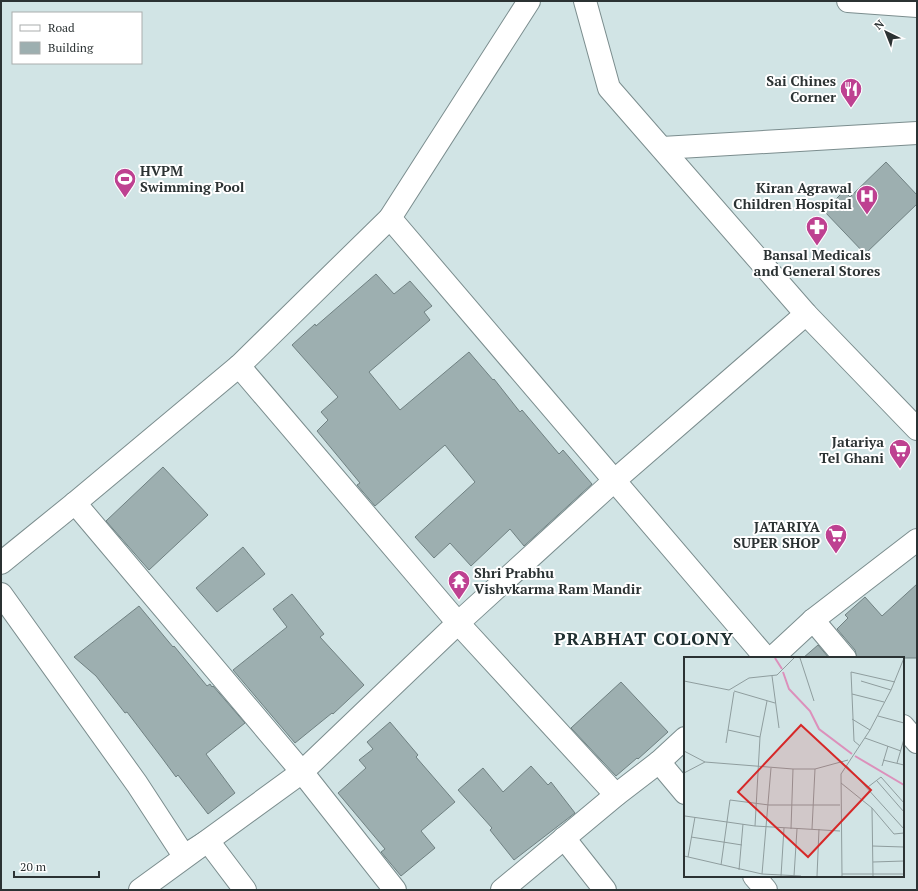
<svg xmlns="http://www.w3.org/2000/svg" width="918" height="891" viewBox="0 0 918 891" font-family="'PT Serif',serif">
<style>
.building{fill:#9dafb0;stroke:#708182}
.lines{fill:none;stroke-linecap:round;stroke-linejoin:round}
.street-casing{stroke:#7b8d8e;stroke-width:24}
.street{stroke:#fff;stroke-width:22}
.labels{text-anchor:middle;stroke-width:4;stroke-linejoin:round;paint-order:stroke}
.poi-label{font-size:14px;font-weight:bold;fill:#2b3233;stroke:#fff;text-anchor:end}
.district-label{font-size:18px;font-weight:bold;letter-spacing:1px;fill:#203031;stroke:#fff}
.inset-river{fill:none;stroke:#dc90bb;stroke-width:2}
.inset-road{fill:none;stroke:#8f9d9e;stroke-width:1}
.view{fill:#d62828;fill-opacity:0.15;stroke:#d62828;stroke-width:2}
.inset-edge{fill:none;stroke:#2b3233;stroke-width:2}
</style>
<rect width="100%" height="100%" fill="#d1e4e5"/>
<!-- building -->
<g class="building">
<polygon points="886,162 917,195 917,204 865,254 824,211 844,191 850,197"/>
<polygon points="376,274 394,294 410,281 432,306 424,312 430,320 369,372 400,410 469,352 493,380 494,379 520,412 522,410 559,454 563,450 592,484 524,546 510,529 471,566 450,543 434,558 415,537 475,482 445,445 375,506 357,485 360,483 317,431 328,420 321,412 338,397 292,345 315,324 316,326"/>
<polygon points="163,467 208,515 149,570 106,521"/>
<polygon points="243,547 265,574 217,612 196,588"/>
<polygon points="917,584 917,658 857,658 855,650 837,629 848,618 845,615 865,597 882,616"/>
<polygon points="292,594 324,634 320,637 364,685 333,714 332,713 295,743 233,670 287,627 273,609"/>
<polygon points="139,606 173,647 174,646 207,686 210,684 212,687 213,686 245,723 206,754 235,793 208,814 178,775 176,777 162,758 127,712 125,713 96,676 74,657"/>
<polygon points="818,645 829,658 803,658"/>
<polygon points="621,682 668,732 638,759 637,758 616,776 571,728"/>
<polygon points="390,722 418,755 416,757 455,802 421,831 435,848 401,876 381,852 385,849 338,793 366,768 359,760 373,749 367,742"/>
<polygon points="531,766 548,785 551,782 575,813 514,860 490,830 492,828 458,790 483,768 503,792"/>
</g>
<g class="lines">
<!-- street casing -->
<g class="street-casing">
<g id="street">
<polyline points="585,1 609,88 806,314 917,429"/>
<polyline points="848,1 917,6"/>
<polyline points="662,148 917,133"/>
<polyline points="390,218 766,658"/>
<polyline points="239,366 458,623 616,795"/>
<polyline points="75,503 302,772 395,890"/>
<polyline points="1,563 75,503 239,366 390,218 529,1"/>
<polyline points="1,594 137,784 184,856 208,841 245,890"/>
<polyline points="813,620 845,658"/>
<polyline points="772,658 813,620 917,540"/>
<polyline points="903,726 917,742"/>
<polyline points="659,762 685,793"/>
<polyline points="564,838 605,890"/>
<polyline points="754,876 766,890"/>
<polyline points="140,890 302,772 458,623 615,480 806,314"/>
<polyline points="502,890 616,795 659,762 685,738"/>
</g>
</g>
<!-- street -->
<use href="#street" class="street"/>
</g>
<!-- icons -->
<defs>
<g id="restaurant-pin" transform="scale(1.15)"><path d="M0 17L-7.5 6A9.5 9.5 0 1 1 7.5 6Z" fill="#be4191" stroke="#fff"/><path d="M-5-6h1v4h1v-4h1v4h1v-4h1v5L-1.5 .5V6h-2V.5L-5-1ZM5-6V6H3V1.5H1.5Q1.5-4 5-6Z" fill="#fff"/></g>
<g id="stadium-pin" transform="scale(1.15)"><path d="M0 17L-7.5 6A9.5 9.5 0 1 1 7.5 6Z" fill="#be4191" stroke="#fff"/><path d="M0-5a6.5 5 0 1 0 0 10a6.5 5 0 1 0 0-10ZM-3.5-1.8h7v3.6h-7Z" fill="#fff"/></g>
<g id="hospital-pin" transform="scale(1.15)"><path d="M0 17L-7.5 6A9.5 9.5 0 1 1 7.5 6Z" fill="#be4191" stroke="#fff"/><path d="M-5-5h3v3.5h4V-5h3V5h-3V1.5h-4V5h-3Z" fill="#fff"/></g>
<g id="pharmacy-pin" transform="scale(1.15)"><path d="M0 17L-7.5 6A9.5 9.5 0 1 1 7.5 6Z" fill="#be4191" stroke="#fff"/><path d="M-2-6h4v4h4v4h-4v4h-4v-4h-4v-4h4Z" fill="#fff"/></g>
<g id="supermarket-pin" transform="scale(1.15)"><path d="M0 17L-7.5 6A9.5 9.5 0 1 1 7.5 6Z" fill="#be4191" stroke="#fff"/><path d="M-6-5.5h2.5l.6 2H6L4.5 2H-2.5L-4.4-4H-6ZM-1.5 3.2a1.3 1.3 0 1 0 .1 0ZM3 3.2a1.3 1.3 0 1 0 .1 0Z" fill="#fff"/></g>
<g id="temple-pin" transform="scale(1.15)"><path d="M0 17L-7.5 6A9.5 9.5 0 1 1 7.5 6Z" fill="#be4191" stroke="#fff"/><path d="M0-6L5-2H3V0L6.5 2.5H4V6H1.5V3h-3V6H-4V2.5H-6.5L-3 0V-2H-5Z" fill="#fff"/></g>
</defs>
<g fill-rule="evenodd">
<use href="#restaurant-pin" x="851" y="89"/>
<use href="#stadium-pin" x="125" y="179"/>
<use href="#hospital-pin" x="867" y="196"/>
<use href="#pharmacy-pin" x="817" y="227"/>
<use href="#supermarket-pin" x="900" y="450"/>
<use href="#supermarket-pin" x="836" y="535"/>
<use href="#temple-pin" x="459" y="581"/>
</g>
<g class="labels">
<!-- poi labels -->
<g class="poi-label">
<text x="836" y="86">Sai Chines<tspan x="836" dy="16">Corner</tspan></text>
<text x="140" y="176" text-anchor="start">HVPM<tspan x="140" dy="16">Swimming Pool</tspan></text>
<text x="852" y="193">Kiran Agrawal<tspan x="852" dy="16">Children Hospital</tspan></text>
<text x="817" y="260" text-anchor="middle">Bansal Medicals<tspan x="817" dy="16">and General Stores</tspan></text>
<text x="884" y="447">Jatariya<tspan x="884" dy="16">Tel Ghani</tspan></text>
<text x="820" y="532">JATARIYA<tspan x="820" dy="16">SUPER SHOP</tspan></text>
<text x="474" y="578" text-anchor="start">Shri Prabhu<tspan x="474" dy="16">Vishvkarma Ram Mandir</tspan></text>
</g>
<!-- district labels -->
<g class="district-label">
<text x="644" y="645">PRABHAT COLONY</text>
</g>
</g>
<!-- overview -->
<g transform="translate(684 657)">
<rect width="220" height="220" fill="#d1e4e5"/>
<path class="inset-river" d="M 91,1 L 98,12M 99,15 L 105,32 L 126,54 L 135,72 L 168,97M 171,99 L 220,128"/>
<path class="inset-road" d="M 116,1 L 130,44M 88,19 L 95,71M 0,24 L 45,33 L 65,21 L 93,18 L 110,1M 177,24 L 207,33M 50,34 L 91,46M 168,37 L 200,45M 194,59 L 220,66M 168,62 L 186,73M 44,73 L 76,80M 181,81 L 217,94M 42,86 L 50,35M 176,89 L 170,84 L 167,15 L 211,25M 0,94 L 21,105M 199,103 L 220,108M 213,106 L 220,82M 162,108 L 220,172M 198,109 L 204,89M 0,116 L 21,105 L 109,112 L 131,112 L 164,103M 193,124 L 220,155M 157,126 L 188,151 L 210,177 L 220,176M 184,130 L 197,120 L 220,146M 188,151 L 189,219M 1,159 L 71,169 L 156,174M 71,169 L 76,80 L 83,44M 107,172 L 109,112M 128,172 L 131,112M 7,180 L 58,188M 188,189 L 220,190M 0,199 L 78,217 L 117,219M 4,200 L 11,160M 189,205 L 220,204M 37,208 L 46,143 L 85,148 L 156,148M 55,213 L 59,167M 78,217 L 87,111M 158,217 L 220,217M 97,219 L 100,171M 110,219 L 113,172M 133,219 L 135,172M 158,219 L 157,117 L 186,73 L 207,33 L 220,1"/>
<path class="view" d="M 117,68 L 187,133 L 124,200 L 54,135 Z"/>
<rect width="220" height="220" class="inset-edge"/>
</g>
<!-- border -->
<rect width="918" height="891" fill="none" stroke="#2b3233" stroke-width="4"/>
<!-- legend -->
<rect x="12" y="12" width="130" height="52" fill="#ffffff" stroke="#aaadad"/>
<rect x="20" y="25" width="20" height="6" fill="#ffffff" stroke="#aaadad"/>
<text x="48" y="32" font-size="12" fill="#2b3233">Road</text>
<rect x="20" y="42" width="20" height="12" fill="#9dafb0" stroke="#aaadad"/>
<text x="48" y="52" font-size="12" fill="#2b3233">Building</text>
<!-- north arrow -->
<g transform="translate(886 32) rotate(317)" stroke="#ffffff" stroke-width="3" paint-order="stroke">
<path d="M0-3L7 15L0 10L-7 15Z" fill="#2b3233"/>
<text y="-6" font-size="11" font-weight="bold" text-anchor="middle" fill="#2b3233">N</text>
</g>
<!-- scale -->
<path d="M14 871v6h85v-6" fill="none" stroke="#2b3233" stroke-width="2"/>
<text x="20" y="871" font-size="12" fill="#2b3233" stroke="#ffffff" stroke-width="3" paint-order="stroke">20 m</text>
</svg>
